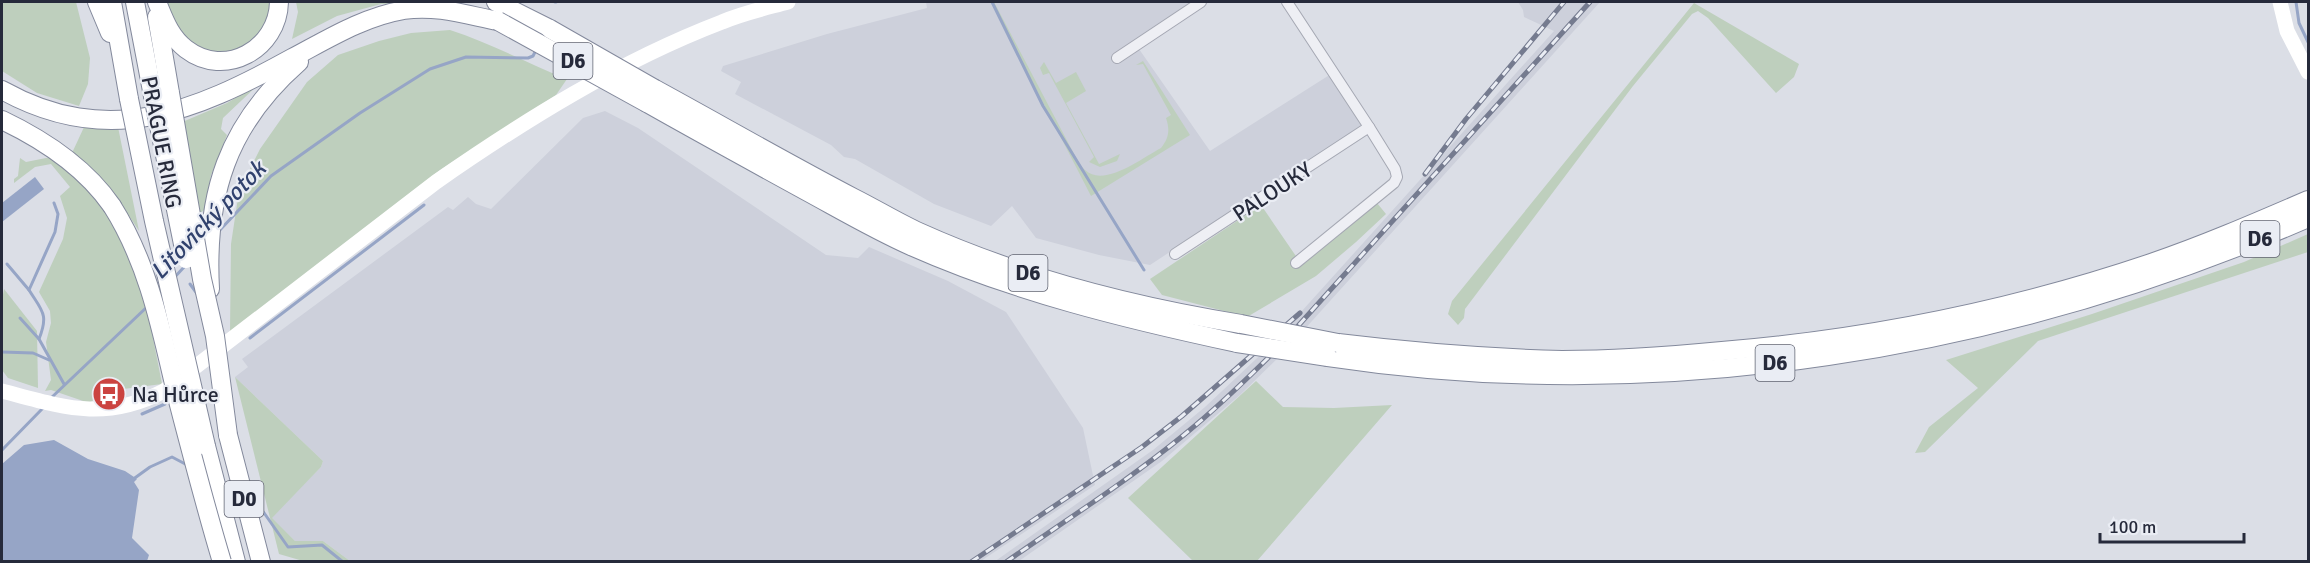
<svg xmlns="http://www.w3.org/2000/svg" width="2310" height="563" viewBox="0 0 2310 563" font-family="Signika,sans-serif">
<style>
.built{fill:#cdd0db}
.green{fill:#becfbd}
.water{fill:#96a5c6}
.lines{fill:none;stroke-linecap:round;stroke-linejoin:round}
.stream{stroke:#96a5c6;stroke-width:3}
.street-casing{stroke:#a5a8b3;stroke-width:12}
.highway-casing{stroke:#83899c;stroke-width:20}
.street{stroke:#eeeff4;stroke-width:10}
.secondary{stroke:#fff;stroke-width:15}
.highway{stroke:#fff;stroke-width:18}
.rail-casing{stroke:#757b8f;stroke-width:5}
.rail{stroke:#eaedf4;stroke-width:3;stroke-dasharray:9;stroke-linecap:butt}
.highway-bridge-casing{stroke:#83899c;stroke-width:20;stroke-linecap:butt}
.highway-bridge{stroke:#fff;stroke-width:18}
.labels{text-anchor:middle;stroke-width:4.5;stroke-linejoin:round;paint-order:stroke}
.shield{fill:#eaedf4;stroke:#616472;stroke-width:1.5}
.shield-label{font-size:21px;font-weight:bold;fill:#262a3b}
.street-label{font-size:22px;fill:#262a3b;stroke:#eaedf4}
.poi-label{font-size:22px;fill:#262a3b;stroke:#eaedf4;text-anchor:start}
.water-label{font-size:24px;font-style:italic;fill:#31426e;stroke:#eaedf4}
</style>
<rect width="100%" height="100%" fill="#dbdee6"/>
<!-- built -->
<g class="built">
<polygon points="926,2 1209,2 1139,49 1210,151 1331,74 1363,125 1150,265 1099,255 1036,238 1012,206 991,226 934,204 855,159 844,157 831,145 735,94 741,82 721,71 723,66 827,34 927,8"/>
<polygon points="1518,2 1600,2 1284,352 1240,395 1162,461 1019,561 994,562 1153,450 1205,407 1274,342 1554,31 1524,17 1523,10"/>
<polygon points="605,111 638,128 826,255 858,258 869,247 948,281 1006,312 1083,428 1095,485 981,561 350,561 323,541 295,541 271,518 321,467 323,461 235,377 248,367 242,359 448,207 453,210 468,197 476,204 491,209 583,118"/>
</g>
<!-- green -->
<g class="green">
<polygon points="2,2 76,2 90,58 88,84 79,106 37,93 2,71"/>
<polygon points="164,2 275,2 267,32 230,56 189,46"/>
<polygon points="296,2 425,2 424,3 381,4 337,16 292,39 298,12"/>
<path d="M 991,2 L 994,2 L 1072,150 C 1076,157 1079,165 1085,170 C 1104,188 1142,158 1161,148 C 1169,138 1170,130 1166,118 L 1171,115 L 1143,64 L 1136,65 L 1143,61 L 1190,135 L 1091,196 Z"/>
<polygon points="1694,3 1799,64 1794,77 1776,93 1708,18 1698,11 1692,14 1633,86 1465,309 1464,318 1458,325 1448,314 1452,301"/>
<path d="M 450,30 C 490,43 527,63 567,79 L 556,95 L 440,170 L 230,332 L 231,244 L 239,191 L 260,149 L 307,82 L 338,55 L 379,41 L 411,33 Z"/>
<polygon points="1044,62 1056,83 1076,72 1086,91 1066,103 1099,164 1120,154 1117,161 1100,167 1089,162 1094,157 1049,73 1043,75 1040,68"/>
<polygon points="260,83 223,118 221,129 227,135 211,175 204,210 195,218 180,123 227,103"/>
<polygon points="85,125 118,127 139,231 114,193 72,153"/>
<polygon points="51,157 71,171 101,204 127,245 147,307 162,384 108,391 89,403 51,390 45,391 51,380 46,342 51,323 50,311 39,292 63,239 67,218 60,196 70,187 51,164 35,167 14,183 14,179 18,176 20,158 26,162"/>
<polygon points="1377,203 1386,214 1356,242 1316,276 1247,317 1162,295 1150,279 1261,205 1300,262"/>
<polygon points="2308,234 2308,252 2038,341 1925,452 1915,453 1929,427 1978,388 1946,360 2092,314 2244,262"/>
<polygon points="4,289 37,331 38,388 8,378 2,370 2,300"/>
<polygon points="235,377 323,461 321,467 272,518 295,541 323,541 350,561 303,561 279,554"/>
<polygon points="1256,381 1283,407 1334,408 1392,405 1257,561 1193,561 1128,498"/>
</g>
<!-- water -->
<g class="water">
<polygon points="35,177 44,189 2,222 2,203"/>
<polygon points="54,440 88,459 125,471 137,479 134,482 139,490 132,538 149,555 147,561 2,561 2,464 24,445"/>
</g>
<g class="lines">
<!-- stream -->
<g class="stream">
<polyline points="555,2 556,2"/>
<polyline points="992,2 1043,106 1144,270"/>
<polyline points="2296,2 2299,23 2308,42"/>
<polyline points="219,231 271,176 360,113 430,69 466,57 528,58 533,56 536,50"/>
<polyline points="7,264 29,290"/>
<polyline points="173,279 185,266"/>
<polyline points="190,284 198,295"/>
<polyline points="20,318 39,339 64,384"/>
<polyline points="250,338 424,205"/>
<path d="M 39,339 C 49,314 42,311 29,290 L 55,232 L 58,214 L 54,203"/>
<polyline points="2,352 33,353 49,360"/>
<polyline points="51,398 148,306"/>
<polyline points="142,414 165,404"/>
<polyline points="2,450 43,408"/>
<polyline points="132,480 150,467 172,457 189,466"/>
<polyline points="225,488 237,496"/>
<polyline points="253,505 262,510 288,547 322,545 343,562"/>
</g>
<!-- street casing -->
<g class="street-casing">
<g id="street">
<polyline points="1117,58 1201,2"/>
<polyline points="1175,254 1369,127 1287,2"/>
<polyline points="1296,263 1394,183 1397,177 1395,169 1369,127"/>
</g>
</g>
<!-- highway casing -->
<g class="highway-casing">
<g id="highway">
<polyline points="97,2 110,33"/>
<polyline points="112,2 129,99"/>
<polyline points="135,2 153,96"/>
<path d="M 157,2 C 164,19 170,37 186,49 C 225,79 278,49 279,2"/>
<polyline points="496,2 550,29"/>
<polyline points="157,17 170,93"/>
<path d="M 655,89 C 721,125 787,163 854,198 C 876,209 897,222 919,232 C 1021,278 1130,306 1241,324"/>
<path d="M 2,90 C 108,149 194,112 292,58 C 328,39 363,17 404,10 C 436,5 467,15 498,21"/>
<path d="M 647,103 C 700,133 753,162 806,191 C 841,210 875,230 911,246 C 1015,292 1125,319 1237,343"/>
<path d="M 2,120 C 44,140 85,167 112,206"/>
<path d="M 210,289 C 205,195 227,125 299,62"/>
<path d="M 1338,343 C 1412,352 1488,358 1562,360 C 1615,360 1669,356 1722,351 C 1867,339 2012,310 2151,263 C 2204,245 2257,222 2308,200"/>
<path d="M 1328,357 C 1660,407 2002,351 2308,218"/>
<polyline points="228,435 261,562"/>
<polyline points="206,446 236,562"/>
</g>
</g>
<!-- street -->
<use href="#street" class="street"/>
<!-- secondary -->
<g class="secondary">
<polyline points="2280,2 2287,31 2308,72"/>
<path d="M 2,391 C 63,407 104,422 164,391 L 436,182 C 525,120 620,61 722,22 C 743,13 766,8 788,2"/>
</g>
<!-- highway -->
<use href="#highway" class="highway"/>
<!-- rail casing -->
<g class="rail-casing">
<g id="rail">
<polyline points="1425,174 1466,119 1564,2"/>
<polyline points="971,562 1142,447 1182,416 1300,313"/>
<path d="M 1006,562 C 1066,520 1129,480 1185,434 C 1218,407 1249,377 1279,347 L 1590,2"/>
</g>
</g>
<!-- rail -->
<use href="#rail" class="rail"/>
<!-- highway-bridge casing -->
<g class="highway-bridge-casing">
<g id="highway-bridge">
<polyline points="498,21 647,103"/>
<polyline points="550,29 655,89"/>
<polyline points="170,93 202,279 215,336 228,435"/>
<polyline points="153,96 186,259"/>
<polyline points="129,99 154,221 206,446"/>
<path d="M 112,206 C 150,266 162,334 178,401 C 192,455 206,509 222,562"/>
<polyline points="1241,324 1338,343"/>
<polyline points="1237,343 1328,357"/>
</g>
</g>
<!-- highway-bridge -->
<use href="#highway-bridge" class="highway-bridge"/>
</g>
<!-- icons -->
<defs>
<g id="bus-disc" transform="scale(1.725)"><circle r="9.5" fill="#cb4340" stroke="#eaedf4"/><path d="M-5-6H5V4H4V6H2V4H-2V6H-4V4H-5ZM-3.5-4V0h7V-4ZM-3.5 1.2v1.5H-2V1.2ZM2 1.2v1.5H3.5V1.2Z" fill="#fff"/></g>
</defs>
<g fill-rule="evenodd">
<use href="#bus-disc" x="109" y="394"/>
</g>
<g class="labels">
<!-- shield labels -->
<g class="shield">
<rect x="553.5" y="43" width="39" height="36" rx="4.5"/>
<rect x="2240.5" y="221" width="39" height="36" rx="4.5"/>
<rect x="1008.5" y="255" width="39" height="36" rx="4.5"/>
<rect x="1755.5" y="345" width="39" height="36" rx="4.5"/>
<rect x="224.5" y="481" width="39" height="36" rx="4.5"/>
</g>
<g class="shield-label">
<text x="573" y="68">D6</text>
<text x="2260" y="246">D6</text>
<text x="1028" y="280">D6</text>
<text x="1775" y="370">D6</text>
<text x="244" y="506">D0</text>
</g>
<!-- street labels -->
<g class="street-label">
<text transform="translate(162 142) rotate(79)" y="8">PRAGUE RING</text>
<text transform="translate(1272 191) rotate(-33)" y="8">PALOUKY</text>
</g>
<!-- poi labels -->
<g class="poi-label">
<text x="132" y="402">Na Hůrce</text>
</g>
<!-- water labels -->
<g class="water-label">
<text transform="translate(208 220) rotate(-46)" y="8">Litovický potok</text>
</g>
</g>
<!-- border -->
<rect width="2310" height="563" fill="none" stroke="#262a3b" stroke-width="6"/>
<!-- scale -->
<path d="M2100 533v9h144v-9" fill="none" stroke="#262a3b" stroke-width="3"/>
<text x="2109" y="533" font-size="18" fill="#262a3b" stroke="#eaedf4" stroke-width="4.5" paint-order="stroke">100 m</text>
</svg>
